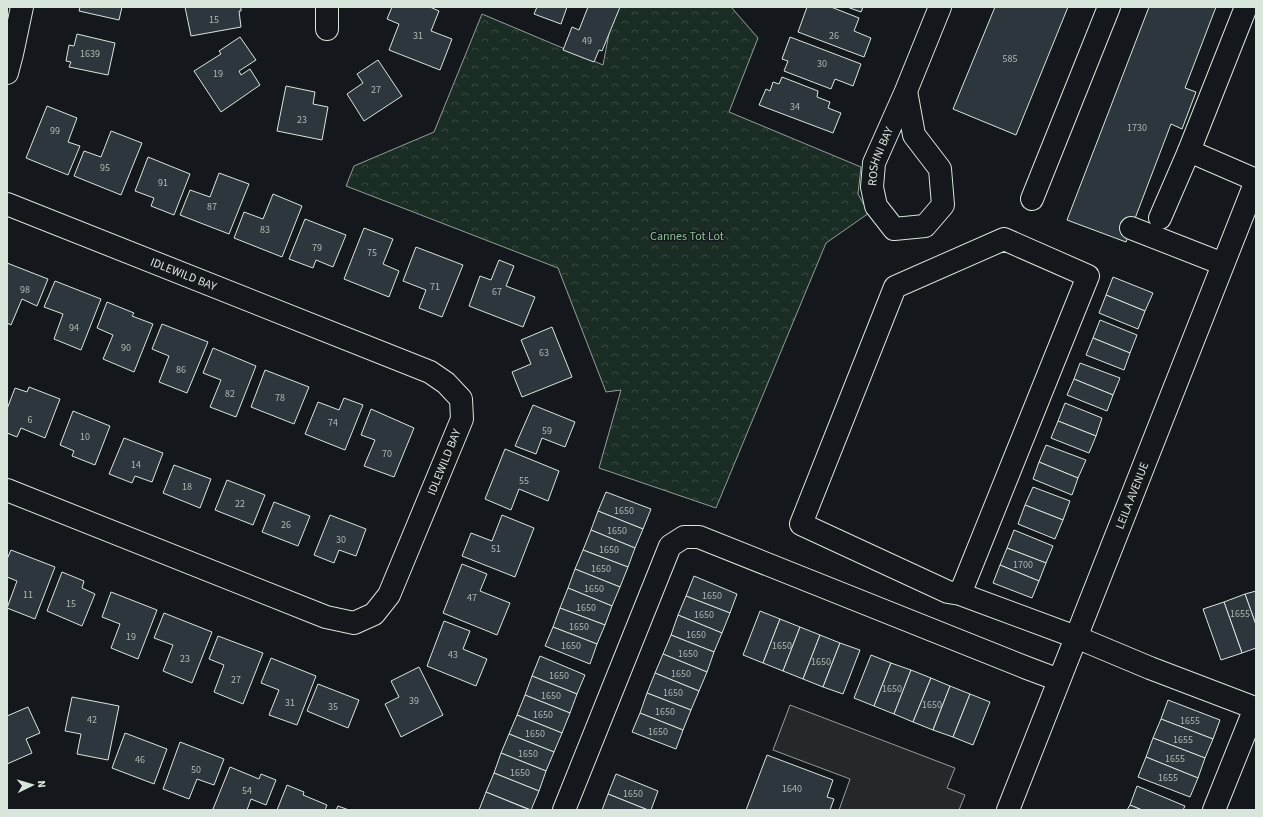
<svg xmlns="http://www.w3.org/2000/svg" width="1263" height="817" viewBox="0 0 1263 817" font-family="'Source Sans 3',sans-serif">
<style>
.forest{fill:url(#forest-crowns);stroke:#939e99}
.parking{fill:#24282b;stroke:#939e99}
.building{fill:#2c363c;stroke:#d8e6dc}
.lines{fill:none;stroke-linecap:round;stroke-linejoin:round}
.minor-casing{stroke:#d8e6dc;stroke-width:24}
.minor{stroke:#14181c;stroke-width:22}
.labels{text-anchor:middle;stroke-width:3;stroke-linejoin:round;paint-order:stroke}
.number-label{font-size:10px;fill:#adbab4}
.street-label{font-size:12px;fill:#d8e6dc;stroke:#14181c}
.park-label{font-size:12px;fill:#8ac095;stroke:#14181c}
</style>
<defs>
<pattern id="forest-crowns" width="20" height="18" patternUnits="userSpaceOnUse"><rect width="20" height="18" fill="#1a2d24"/><path d="M2 6a3 3 0 1 1 6 0M12 15a3 3 0 1 1 6 0" fill="none" stroke="#3b4b43"/></pattern>
</defs>
<rect width="100%" height="100%" fill="#14181c"/>
<!-- forest -->
<polygon class="forest" points="614,7 731,7 758,38 729,112 861,167 858,194 869,213 826,243 716,508 599,468 621,390 606,392 558,268 346,186 354,166 434,132 482,14 603,65"/>
<!-- parking -->
<polygon class="parking" points="790,705 955,768 947,788 965,795 959,810 839,810 850,779 773,750"/>
<!-- building -->
<g class="building">
<polygon points="80,7 122,7 119,20 79,11"/>
<polygon points="185,7 241,7 241,11 239,11 241,27 191,36"/>
<polygon points="392,7 430,7 439,11 431,31 452,39 440,70 389,50 399,24 387,19"/>
<polygon points="537,7 567,7 561,24 534,14"/>
<polygon points="588,7 620,7 602,51 599,50 594,62 563,50 572,27 579,30"/>
<polygon points="807,7 831,7 859,18 854,31 871,38 864,57 798,32"/>
<polygon points="847,7 863,7 861,12"/>
<polygon points="995,7 1068,7 1016,135 953,109"/>
<polygon points="1149,7 1216,7 1185,88 1196,92 1182,129 1171,124 1126,242 1067,220"/>
<polygon points="77,34 115,43 108,75 69,67 71,62 66,61 69,45 74,46"/>
<polygon points="240,37 256,60 239,71 241,75 250,69 260,85 221,112 194,71 221,54 219,51"/>
<polygon points="790,37 861,64 853,86 835,79 831,89 784,71 788,61 782,59"/>
<polygon points="378,60 402,96 364,121 347,94 363,83 357,74"/>
<polygon points="782,77 818,91 817,97 830,102 828,108 841,113 833,133 759,105 766,89 770,91 773,82 779,84"/>
<polygon points="286,86 315,92 313,104 328,107 322,140 277,131"/>
<polygon points="47,106 77,118 68,142 80,146 68,175 26,158"/>
<polygon points="111,131 142,143 121,195 74,176 84,151 101,157"/>
<polygon points="148,157 190,174 174,215 151,206 154,198 135,191"/>
<polygon points="219,173 249,184 229,234 180,215 190,190 210,197"/>
<polygon points="273,194 302,206 282,257 234,238 244,212 263,219"/>
<polygon points="305,219 346,235 333,267 316,260 313,268 289,259"/>
<polygon points="364,228 393,239 383,264 399,271 389,297 344,279"/>
<polygon points="416,247 463,265 442,317 419,308 426,290 403,281"/>
<polygon points="499,260 514,266 506,286 535,297 523,327 469,306 480,276 491,280"/>
<polygon points="7,263 48,279 37,306 22,299 11,325 7,323"/>
<polygon points="1113,277 1153,293 1145,311 1106,295"/>
<polygon points="55,281 101,299 81,350 54,339 63,314 44,307"/>
<polygon points="1106,295 1145,311 1138,329 1099,313"/>
<polygon points="107,302 134,313 132,316 153,324 134,372 103,359 113,335 97,328"/>
<polygon points="1100,320 1137,335 1130,353 1093,338"/>
<polygon points="162,324 208,342 187,393 159,382 169,356 152,349"/>
<polygon points="552,327 572,377 522,397 512,372 531,364 521,340"/>
<polygon points="1093,338 1130,353 1124,370 1086,355"/>
<polygon points="213,348 256,366 236,417 210,407 221,380 203,373"/>
<polygon points="1080,363 1120,378 1113,395 1074,379"/>
<polygon points="265,370 309,387 294,424 251,407"/>
<polygon points="1074,379 1113,395 1107,411 1067,395"/>
<polygon points="29,387 60,399 45,438 21,428 17,437 7,433 7,409 15,388 27,392"/>
<polygon points="344,398 363,405 345,450 305,434 318,402 339,410"/>
<polygon points="1065,403 1102,418 1096,436 1058,421"/>
<polygon points="533,405 575,422 565,447 542,438 536,454 515,446"/>
<polygon points="371,409 414,428 394,477 364,466 375,440 361,435"/>
<polygon points="73,411 110,426 95,465 72,456 74,451 60,445"/>
<polygon points="1058,421 1096,436 1089,453 1051,438"/>
<polygon points="124,438 163,453 152,482 135,476 132,483 109,474"/>
<polygon points="1046,445 1086,460 1078,478 1039,462"/>
<polygon points="505,449 559,471 548,501 519,489 511,510 485,499"/>
<polygon points="1039,462 1078,478 1072,495 1033,479"/>
<polygon points="174,465 211,479 200,508 163,493"/>
<polygon points="227,480 265,495 253,525 215,510"/>
<polygon points="1033,487 1070,501 1063,520 1025,505"/>
<polygon points="606,492 651,509 643,529 598,511"/>
<polygon points="274,502 310,516 298,546 262,532"/>
<polygon points="1025,505 1063,520 1055,539 1018,524"/>
<polygon points="598,511 643,529 635,548 591,530"/>
<polygon points="330,515 366,529 356,556 339,550 334,563 314,555"/>
<polygon points="502,515 534,528 515,577 462,556 471,533 492,541"/>
<polygon points="591,530 635,548 628,567 583,550"/>
<polygon points="1014,530 1053,546 1046,563 1007,548"/>
<polygon points="1007,548 1046,563 1039,581 1000,565"/>
<polygon points="11,550 55,567 35,619 7,608 17,581 7,577 7,559"/>
<polygon points="583,550 628,567 620,587 575,569"/>
<polygon points="462,564 487,574 480,591 510,603 497,635 443,613"/>
<polygon points="1000,565 1039,581 1032,598 993,583"/>
<polygon points="575,569 620,587 612,606 568,588"/>
<polygon points="62,572 84,581 82,588 95,594 82,626 47,611"/>
<polygon points="694,576 737,594 730,613 686,596"/>
<polygon points="568,588 612,606 605,625 560,608"/>
<polygon points="1256,591 1256,625 1245,594"/>
<polygon points="111,592 157,610 138,659 111,648 120,624 102,617"/>
<polygon points="1245,594 1256,625 1256,648 1242,653 1224,602"/>
<polygon points="686,596 730,613 722,633 678,615"/>
<polygon points="1224,602 1242,653 1221,660 1203,609"/>
<polygon points="560,608 605,625 597,644 553,627"/>
<polygon points="760,611 780,619 763,663 743,655"/>
<polygon points="164,613 212,632 192,683 163,671 173,645 154,638"/>
<polygon points="678,615 722,633 714,652 671,635"/>
<polygon points="780,619 800,627 783,671 763,663"/>
<polygon points="444,621 470,631 463,649 487,659 476,686 427,666"/>
<polygon points="553,627 597,644 590,664 545,646"/>
<polygon points="800,627 820,635 803,679 783,671"/>
<polygon points="671,635 714,652 707,672 663,654"/>
<polygon points="820,635 840,643 823,687 803,679"/>
<polygon points="218,636 263,653 243,704 214,692 224,665 209,659"/>
<polygon points="840,643 860,650 843,694 823,687"/>
<polygon points="663,654 707,672 699,691 655,673"/>
<polygon points="871,655 891,663 874,706 854,698"/>
<polygon points="540,656 585,675 577,694 532,676"/>
<polygon points="271,658 316,676 297,725 269,715 279,690 261,683"/>
<polygon points="891,663 911,670 894,714 874,706"/>
<polygon points="419,667 443,715 401,737 385,704 399,697 391,681"/>
<polygon points="911,670 931,678 913,722 894,714"/>
<polygon points="655,673 699,691 691,710 647,693"/>
<polygon points="532,676 577,694 570,713 525,695"/>
<polygon points="931,678 950,686 933,730 913,722"/>
<polygon points="318,684 359,700 348,728 307,711"/>
<polygon points="950,686 970,694 953,737 933,730"/>
<polygon points="647,693 691,710 683,730 640,713"/>
<polygon points="970,694 990,702 973,745 953,737"/>
<polygon points="525,695 570,713 562,733 517,715"/>
<polygon points="72,697 119,706 108,760 77,754 81,734 65,731"/>
<polygon points="1168,700 1220,720 1213,739 1161,719"/>
<polygon points="28,707 40,733 26,739 32,753 7,764 7,716"/>
<polygon points="640,713 683,730 676,749 632,732"/>
<polygon points="517,715 562,733 554,752 509,734"/>
<polygon points="1161,719 1213,739 1205,758 1153,738"/>
<polygon points="125,733 167,749 154,784 112,768"/>
<polygon points="509,734 554,752 546,771 501,753"/>
<polygon points="1153,738 1205,758 1198,778 1146,757"/>
<polygon points="180,742 224,759 214,785 197,779 189,799 163,789"/>
<polygon points="501,753 546,771 539,791 494,773"/>
<polygon points="767,755 833,780 827,797 834,799 830,810 746,810"/>
<polygon points="1146,757 1198,778 1190,797 1138,777"/>
<polygon points="230,767 259,779 261,774 276,780 266,805 251,799 247,810 216,810 213,809"/>
<polygon points="494,773 539,791 531,810 486,792"/>
<polygon points="616,774 658,791 651,810 648,810 608,794"/>
<polygon points="287,785 304,792 303,795 327,805 325,810 277,810"/>
<polygon points="1137,786 1185,806 1183,810 1142,810 1130,805"/>
<polygon points="486,792 530,810 479,810"/>
<polygon points="608,794 648,810 602,810"/>
<polygon points="1130,805 1142,810 1127,810"/>
<polygon points="338,806 349,810 336,810"/>
</g>
<g class="lines">
<!-- minor casing -->
<g class="minor-casing">
<g id="minor">
<polyline points="327,7 327,29"/>
<polyline points="7,73 12,54 22,7"/>
<path id="s1" d="M 906,91 L 914,135 L 940,169 L 943,205 L 925,226 L 894,229 L 876,206 L 872,187 L 874,163 L 906,91 L 940,7"/>
<polyline points="1189,151 1246,7"/>
<polyline points="1032,199 1109,7"/>
<path id="s2" d="M 7,204 L 430,372 L 446,383 L 461,399 L 462,419 L 389,595 L 374,614 L 354,623 L 326,617 L 7,490"/>
<polyline points="1160,218 1189,151 1256,180"/>
<polyline points="1131,228 1223,264"/>
<polyline points="960,594 948,592 801,524 895,287 1004,239 1088,276 960,594 1076,637 1150,668 1255,708 1214,810"/>
<polyline points="564,810 670,546 684,537 699,537 1027,668 1059,680"/>
<path id="s3" d="M 1008,810 L 1256,181"/>
</g>
</g>
<!-- minor -->
<use href="#minor" class="minor"/>
</g>
<g class="labels">
<!-- number labels -->
<g class="number-label">
<text x="214" y="23">15</text>
<text x="418" y="39">31</text>
<text x="834" y="39">26</text>
<text x="587" y="44">49</text>
<text x="90" y="57">1639</text>
<text x="1010" y="62">585</text>
<text x="822" y="67">30</text>
<text x="218" y="77">19</text>
<text x="376" y="93">27</text>
<text x="795" y="110">34</text>
<text x="302" y="123">23</text>
<text x="1137" y="131">1730</text>
<text x="55" y="134">99</text>
<text x="105" y="171">95</text>
<text x="163" y="186">91</text>
<text x="212" y="210">87</text>
<text x="265" y="233">83</text>
<text x="317" y="251">79</text>
<text x="372" y="256">75</text>
<text x="435" y="290">71</text>
<text x="25" y="293">98</text>
<text x="497" y="295">67</text>
<text x="74" y="331">94</text>
<text x="126" y="351">90</text>
<text x="544" y="356">63</text>
<text x="181" y="373">86</text>
<text x="230" y="397">82</text>
<text x="280" y="401">78</text>
<text x="30" y="423">6</text>
<text x="333" y="426">74</text>
<text x="547" y="434">59</text>
<text x="85" y="440">10</text>
<text x="387" y="457">70</text>
<text x="136" y="468">14</text>
<text x="524" y="484">55</text>
<text x="187" y="490">18</text>
<text x="240" y="507">22</text>
<text x="624" y="514">1650</text>
<text x="286" y="528">26</text>
<text x="617" y="534">1650</text>
<text x="341" y="543">30</text>
<text x="496" y="552">51</text>
<text x="609" y="553">1650</text>
<text x="1023" y="568">1700</text>
<text x="601" y="572">1650</text>
<text x="594" y="592">1650</text>
<text x="28" y="598">11</text>
<text x="712" y="599">1650</text>
<text x="472" y="601">47</text>
<text x="71" y="607">15</text>
<text x="586" y="611">1650</text>
<text x="1240" y="617">1655</text>
<text x="704" y="618">1650</text>
<text x="579" y="630">1650</text>
<text x="696" y="638">1650</text>
<text x="131" y="640">19</text>
<text x="571" y="649">1650</text>
<text x="782" y="649">1650</text>
<text x="688" y="657">1650</text>
<text x="453" y="658">43</text>
<text x="185" y="662">23</text>
<text x="821" y="665">1650</text>
<text x="681" y="677">1650</text>
<text x="559" y="679">1650</text>
<text x="236" y="683">27</text>
<text x="892" y="692">1650</text>
<text x="673" y="696">1650</text>
<text x="551" y="699">1650</text>
<text x="414" y="704">39</text>
<text x="290" y="706">31</text>
<text x="932" y="708">1650</text>
<text x="333" y="710">35</text>
<text x="665" y="715">1650</text>
<text x="543" y="718">1650</text>
<text x="92" y="723">42</text>
<text x="1190" y="724">1655</text>
<text x="658" y="735">1650</text>
<text x="535" y="737">1650</text>
<text x="1183" y="743">1655</text>
<text x="528" y="757">1650</text>
<text x="1175" y="762">1655</text>
<text x="140" y="763">46</text>
<text x="196" y="773">50</text>
<text x="520" y="776">1650</text>
<text x="1168" y="781">1655</text>
<text x="792" y="792">1640</text>
<text x="247" y="794">54</text>
<text x="633" y="797">1650</text>
</g>
<!-- street labels -->
<g class="street-label">
<text dy="4" stroke="none"><textPath href="#s1" startOffset="263">ROSHNI BAY</textPath></text>
<text dy="4" stroke="none"><textPath href="#s2" startOffset="190">IDLEWILD BAY</textPath></text>
<text transform="translate(444 462) rotate(-68)" y="4">IDLEWILD BAY</text>
<text dy="4" stroke="none"><textPath href="#s3" startOffset="338">LEILA AVENUE</textPath></text>
</g>
<!-- park labels -->
<g class="park-label">
<text x="687" y="240">Cannes Tot Lot</text>
</g>
</g>
<!-- border -->
<rect width="1263" height="817" fill="none" stroke="#d8e6dc" stroke-width="16"/>
<!-- north arrow -->
<g transform="translate(32 785) rotate(85)" stroke="#14181c" stroke-width="3" paint-order="stroke">
<path d="M0-3L7 15L0 10L-7 15Z" fill="#d8e6dc"/>
<text y="-6" font-size="11" font-weight="bold" text-anchor="middle" fill="#d8e6dc">N</text>
</g>
</svg>
